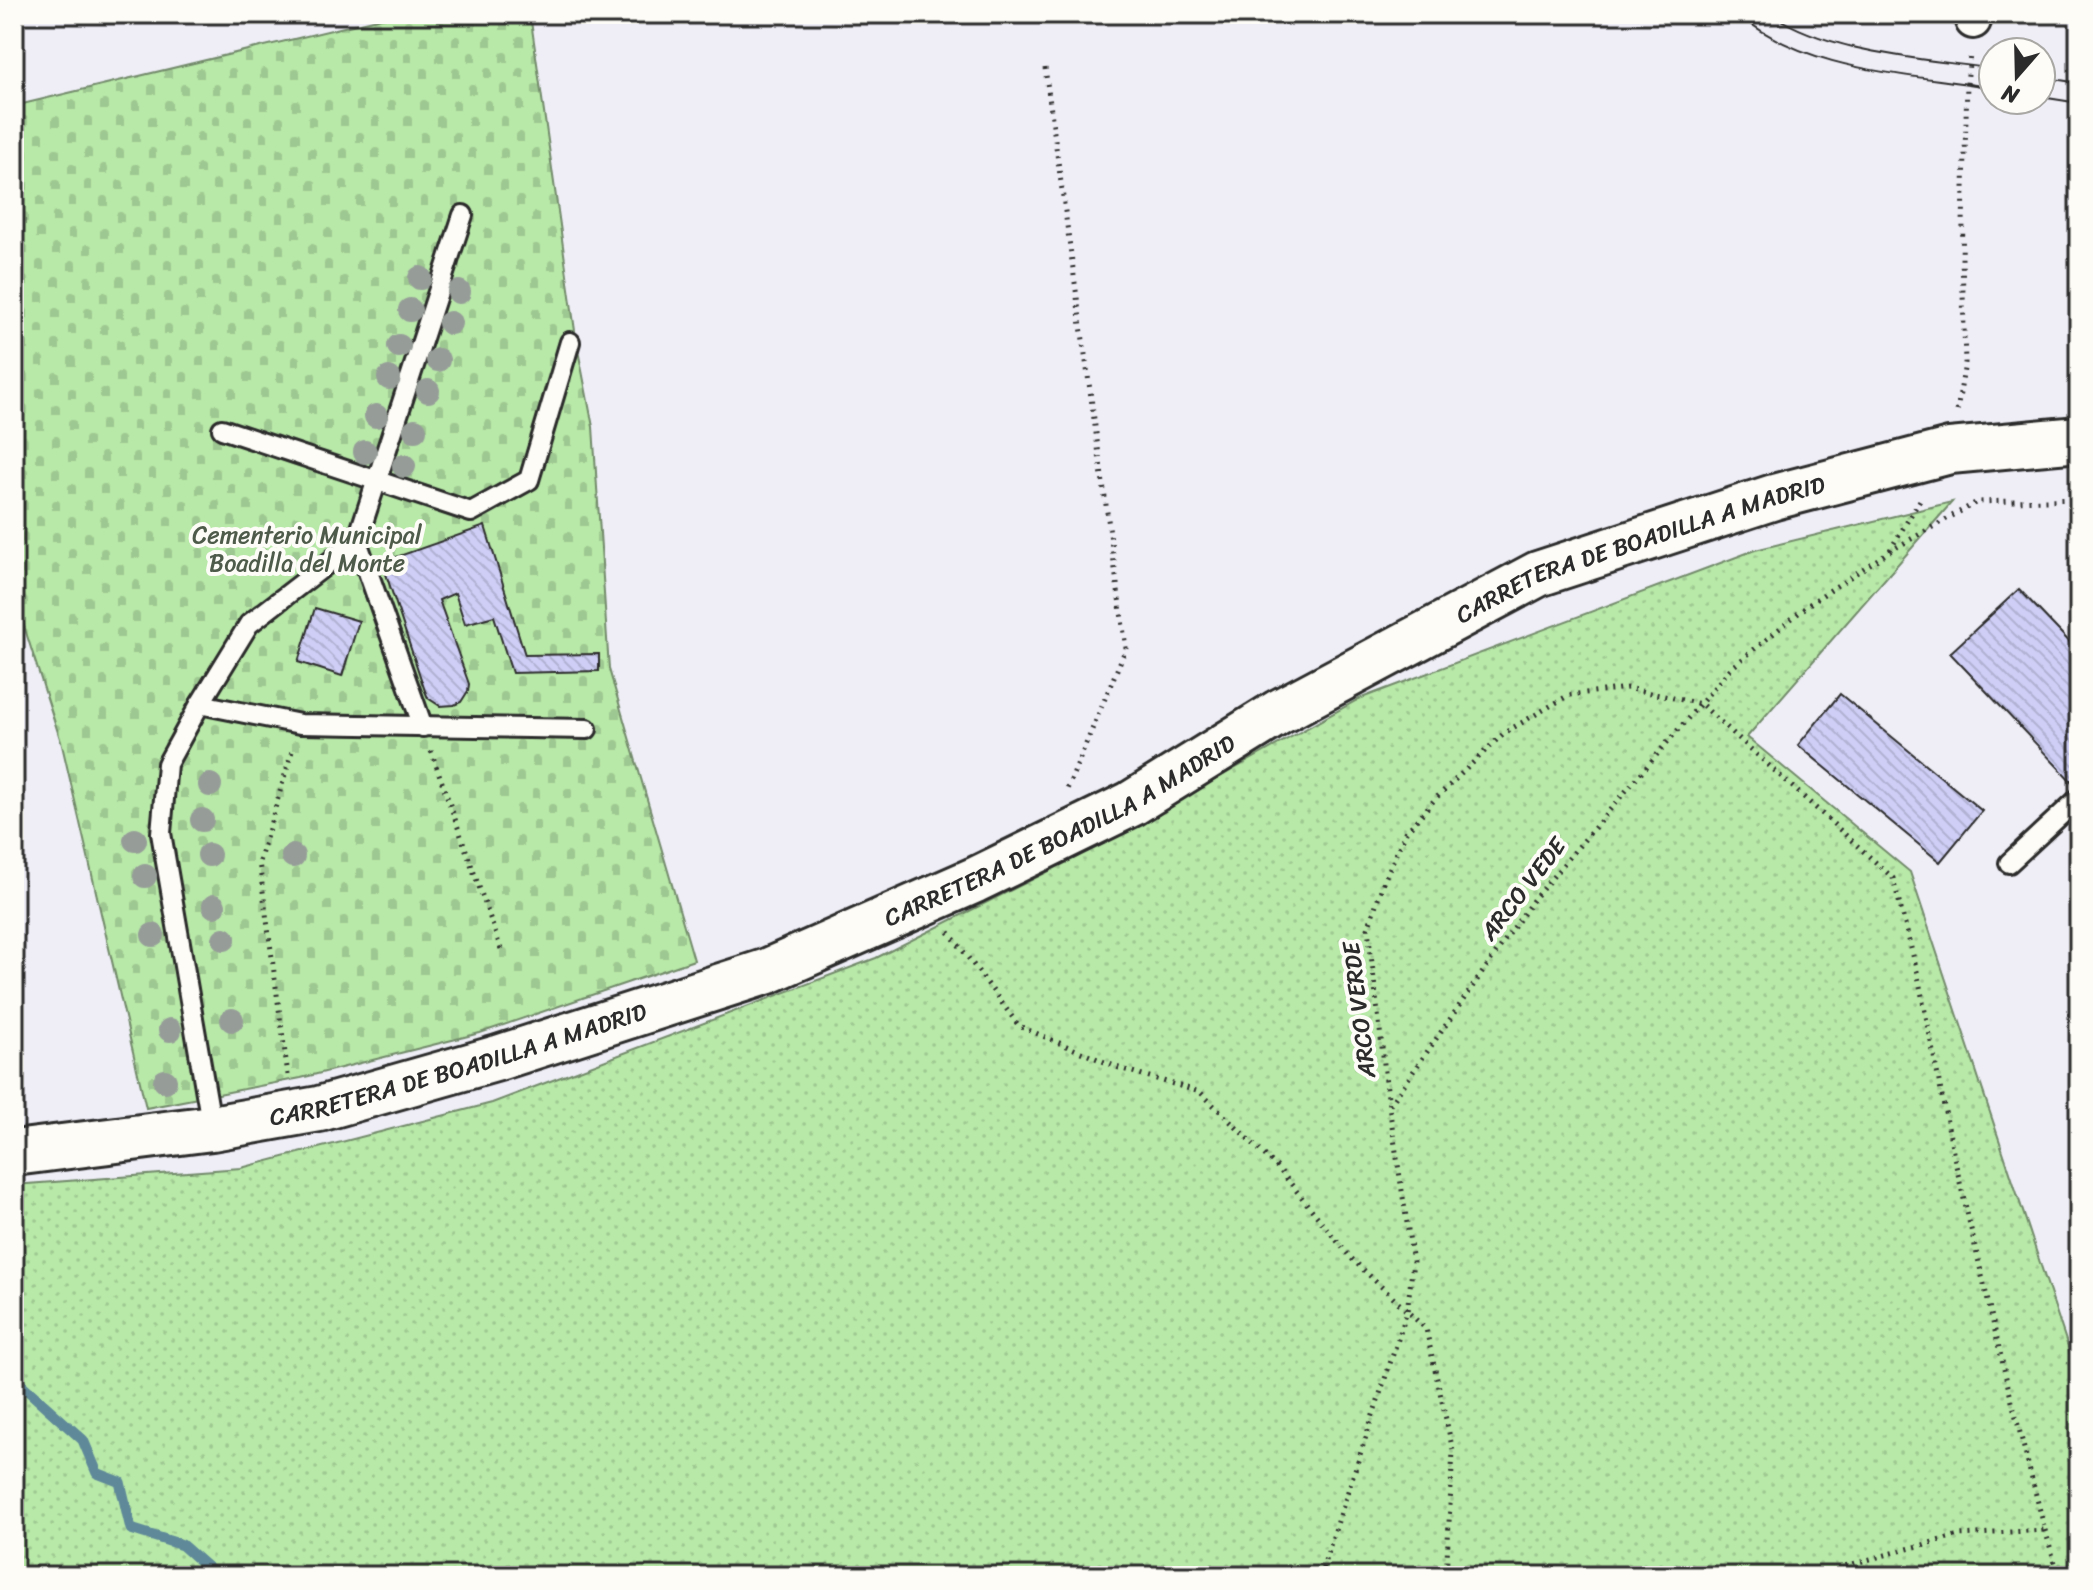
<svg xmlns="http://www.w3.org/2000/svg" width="2093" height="1590" viewBox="0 0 2093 1590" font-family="Sriracha,sans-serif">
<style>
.grass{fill:url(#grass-dots);stroke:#728a6a;stroke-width:2}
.cemetery{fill:url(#cemetery-stones);stroke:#728a6a;stroke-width:2}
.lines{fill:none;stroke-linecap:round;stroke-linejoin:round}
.stream{stroke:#5f8999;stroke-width:11}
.building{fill:url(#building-back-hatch);stroke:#2b2b2b;stroke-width:2}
.lane-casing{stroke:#2b2b2b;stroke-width:24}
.street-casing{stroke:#2b2b2b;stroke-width:40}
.secondary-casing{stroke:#2b2b2b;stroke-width:50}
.path{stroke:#2b2b2b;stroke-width:5;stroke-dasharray:2 6;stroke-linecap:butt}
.lane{stroke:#fdfcf7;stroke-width:18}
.street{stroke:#fdfcf7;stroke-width:34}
.secondary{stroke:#fdfcf7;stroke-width:44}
.tram{stroke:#2b2b2b;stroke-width:2}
.tree{fill:#969d98}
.labels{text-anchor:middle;stroke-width:8;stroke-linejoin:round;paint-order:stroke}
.park-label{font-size:24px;fill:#4e5a4a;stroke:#fdfcf7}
.street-label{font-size:24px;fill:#2b2b2b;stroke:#fdfcf7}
</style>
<defs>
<pattern id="grass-dots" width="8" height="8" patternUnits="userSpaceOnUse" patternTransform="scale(2)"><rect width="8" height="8" fill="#b8e9a8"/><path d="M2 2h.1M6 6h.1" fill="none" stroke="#9ec891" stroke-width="1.8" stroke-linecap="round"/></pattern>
<pattern id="cemetery-stones" width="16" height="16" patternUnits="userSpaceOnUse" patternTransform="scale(2)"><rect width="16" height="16" fill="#b8e9a8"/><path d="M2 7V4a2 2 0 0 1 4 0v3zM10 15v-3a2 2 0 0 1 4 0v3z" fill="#9ec891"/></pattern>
<pattern id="building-back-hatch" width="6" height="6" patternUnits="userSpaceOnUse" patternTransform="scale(2)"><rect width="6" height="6" fill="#cecef6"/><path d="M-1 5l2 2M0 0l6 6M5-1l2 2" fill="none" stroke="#b1b1d3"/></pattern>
</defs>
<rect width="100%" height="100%" fill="#efeef7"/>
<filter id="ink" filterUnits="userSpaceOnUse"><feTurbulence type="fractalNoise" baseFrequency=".0125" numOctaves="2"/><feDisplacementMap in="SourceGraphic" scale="16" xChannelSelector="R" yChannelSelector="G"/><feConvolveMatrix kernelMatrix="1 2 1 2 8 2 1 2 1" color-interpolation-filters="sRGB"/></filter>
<g filter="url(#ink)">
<!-- grass -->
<polygon class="grass" points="1952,502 1747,737 1910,872 2079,1380 2079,1576 14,1576 14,1185 241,1168 492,1103 876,958 1075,858 1359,699 1755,550"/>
<!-- cemetery -->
<polygon class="cemetery" points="398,14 530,14 577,345 593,427 609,669 694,960 480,1033 301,1078 146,1108 62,745 14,595 14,106"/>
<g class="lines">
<!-- stream -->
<polyline class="stream" points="14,1378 83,1440 97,1473 120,1482 131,1529 182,1545 217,1576"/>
</g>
<!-- building -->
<g class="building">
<polygon points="485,526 525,655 599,654 599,671 512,673 494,616 465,624 455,593 439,600 469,684 468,691 461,702 454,705 440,706 428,698 425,691 382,562"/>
<polygon points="2019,589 2079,652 2079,779 2074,784 1950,653"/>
<polygon points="315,608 359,621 342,676 298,662"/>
<polygon points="1840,694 1982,811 1940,862 1798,745"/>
</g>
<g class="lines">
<!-- lane casing -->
<g class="lane-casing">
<g id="lane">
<polyline points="222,429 471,512 529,480 570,342"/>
<polyline points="357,541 423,727"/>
<polyline points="200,704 249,624 357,541 463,215"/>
<polyline points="2009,863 2079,798"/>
<polyline points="212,1128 161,833 167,764 200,704 300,724 587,729"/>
</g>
</g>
<!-- street casing -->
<g class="street-casing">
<polyline id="street" points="1973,21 1975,14"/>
</g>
<!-- secondary casing -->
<g class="secondary-casing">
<g id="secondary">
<path id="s1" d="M 14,1153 L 212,1128 L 319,1109 L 498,1058 L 768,971 L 975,880 L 1131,804 L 1279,712 L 1538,574 L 1774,497 L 1950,451 L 2079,439"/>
</g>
</g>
<!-- path -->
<g class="path">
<polyline points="1045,68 1126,648 1066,792"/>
<polyline points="1957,411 1965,363 1962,258 1967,84 1970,54"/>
<polyline points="1890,550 1920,500"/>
<polyline points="431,751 502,952"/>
<polyline points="949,932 1019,1026 1119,1068 1200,1092 1278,1168 1350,1257 1426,1329 1453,1451 1446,1576"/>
<polyline points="288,1075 259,862 293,748"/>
<polyline points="1390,1105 1533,900 1729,670 1812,602 1890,551 1977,502 2079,499"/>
<polyline points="2045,1530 2059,1576"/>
<polyline points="1320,1576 1407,1312 1413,1262 1389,1106 1368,929 1383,883 1406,832 1436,798 1504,733 1569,695 1627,688 1701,704 1893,878 1917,971 1954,1157 2008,1386 2045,1530 1959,1535 1841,1567 1838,1576"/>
</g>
<!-- lane -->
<use href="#lane" class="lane"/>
<!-- street -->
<use href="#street" class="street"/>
<!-- secondary -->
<use href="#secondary" class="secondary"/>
<!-- tram -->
<g class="tram">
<path d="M 1738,14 C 1808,73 1907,73 1993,88"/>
<path d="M 1771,14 C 1832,54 1922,58 1993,69"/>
<polyline points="2041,77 2079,83"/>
<polyline points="2041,97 2079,103"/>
</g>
</g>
<!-- trees -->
<g class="tree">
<circle cx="420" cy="278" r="12"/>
<circle cx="459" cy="292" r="12"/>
<circle cx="410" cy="310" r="12"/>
<circle cx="450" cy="323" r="12"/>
<circle cx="399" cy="346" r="12"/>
<circle cx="438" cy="360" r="12"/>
<circle cx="389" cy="378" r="12"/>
<circle cx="428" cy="391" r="12"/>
<circle cx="376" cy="416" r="12"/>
<circle cx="415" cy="430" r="12"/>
<circle cx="365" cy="452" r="12"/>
<circle cx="404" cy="466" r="12"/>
<circle cx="210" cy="785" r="12"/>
<circle cx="202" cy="820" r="12"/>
<circle cx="135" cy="840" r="12"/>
<circle cx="209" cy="855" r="12"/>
<circle cx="293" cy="856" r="12"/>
<circle cx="145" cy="876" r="12"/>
<circle cx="214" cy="906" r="12"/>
<circle cx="153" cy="935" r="12"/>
<circle cx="224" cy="939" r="12"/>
<circle cx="232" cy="1020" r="12"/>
<circle cx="170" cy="1030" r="12"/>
<circle cx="165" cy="1081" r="12"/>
</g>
</g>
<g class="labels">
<!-- park labels -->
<g class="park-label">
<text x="307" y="543">Cementerio Municipal<tspan x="307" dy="28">Boadilla del Monte</tspan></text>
</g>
<!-- street labels -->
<g class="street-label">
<text dy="8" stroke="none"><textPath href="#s1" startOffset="1750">CARRETERA DE BOADILLA A MADRID</textPath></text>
<text dy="8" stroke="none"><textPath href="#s1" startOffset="1102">CARRETERA DE BOADILLA A MADRID</textPath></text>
<text transform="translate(1523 889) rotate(-52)" y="8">ARCO VEDE</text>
<text transform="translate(1359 1010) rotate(-97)" y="8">ARCO VERDE</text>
<text dy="8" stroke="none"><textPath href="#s1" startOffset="454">CARRETERA DE BOADILLA A MADRID</textPath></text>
</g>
</g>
<!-- margin -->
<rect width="2093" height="1590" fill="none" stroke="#fdfcf7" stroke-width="48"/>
<rect x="24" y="24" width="2045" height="1542" fill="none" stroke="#2b2b2b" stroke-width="3" filter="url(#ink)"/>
<!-- north arrow -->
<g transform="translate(2017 76) rotate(200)"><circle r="38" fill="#fdfcf7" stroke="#a9a8a5" stroke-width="2"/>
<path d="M0-6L14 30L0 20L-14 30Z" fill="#2b2b2b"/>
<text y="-12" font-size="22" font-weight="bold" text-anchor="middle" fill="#2b2b2b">N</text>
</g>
</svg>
